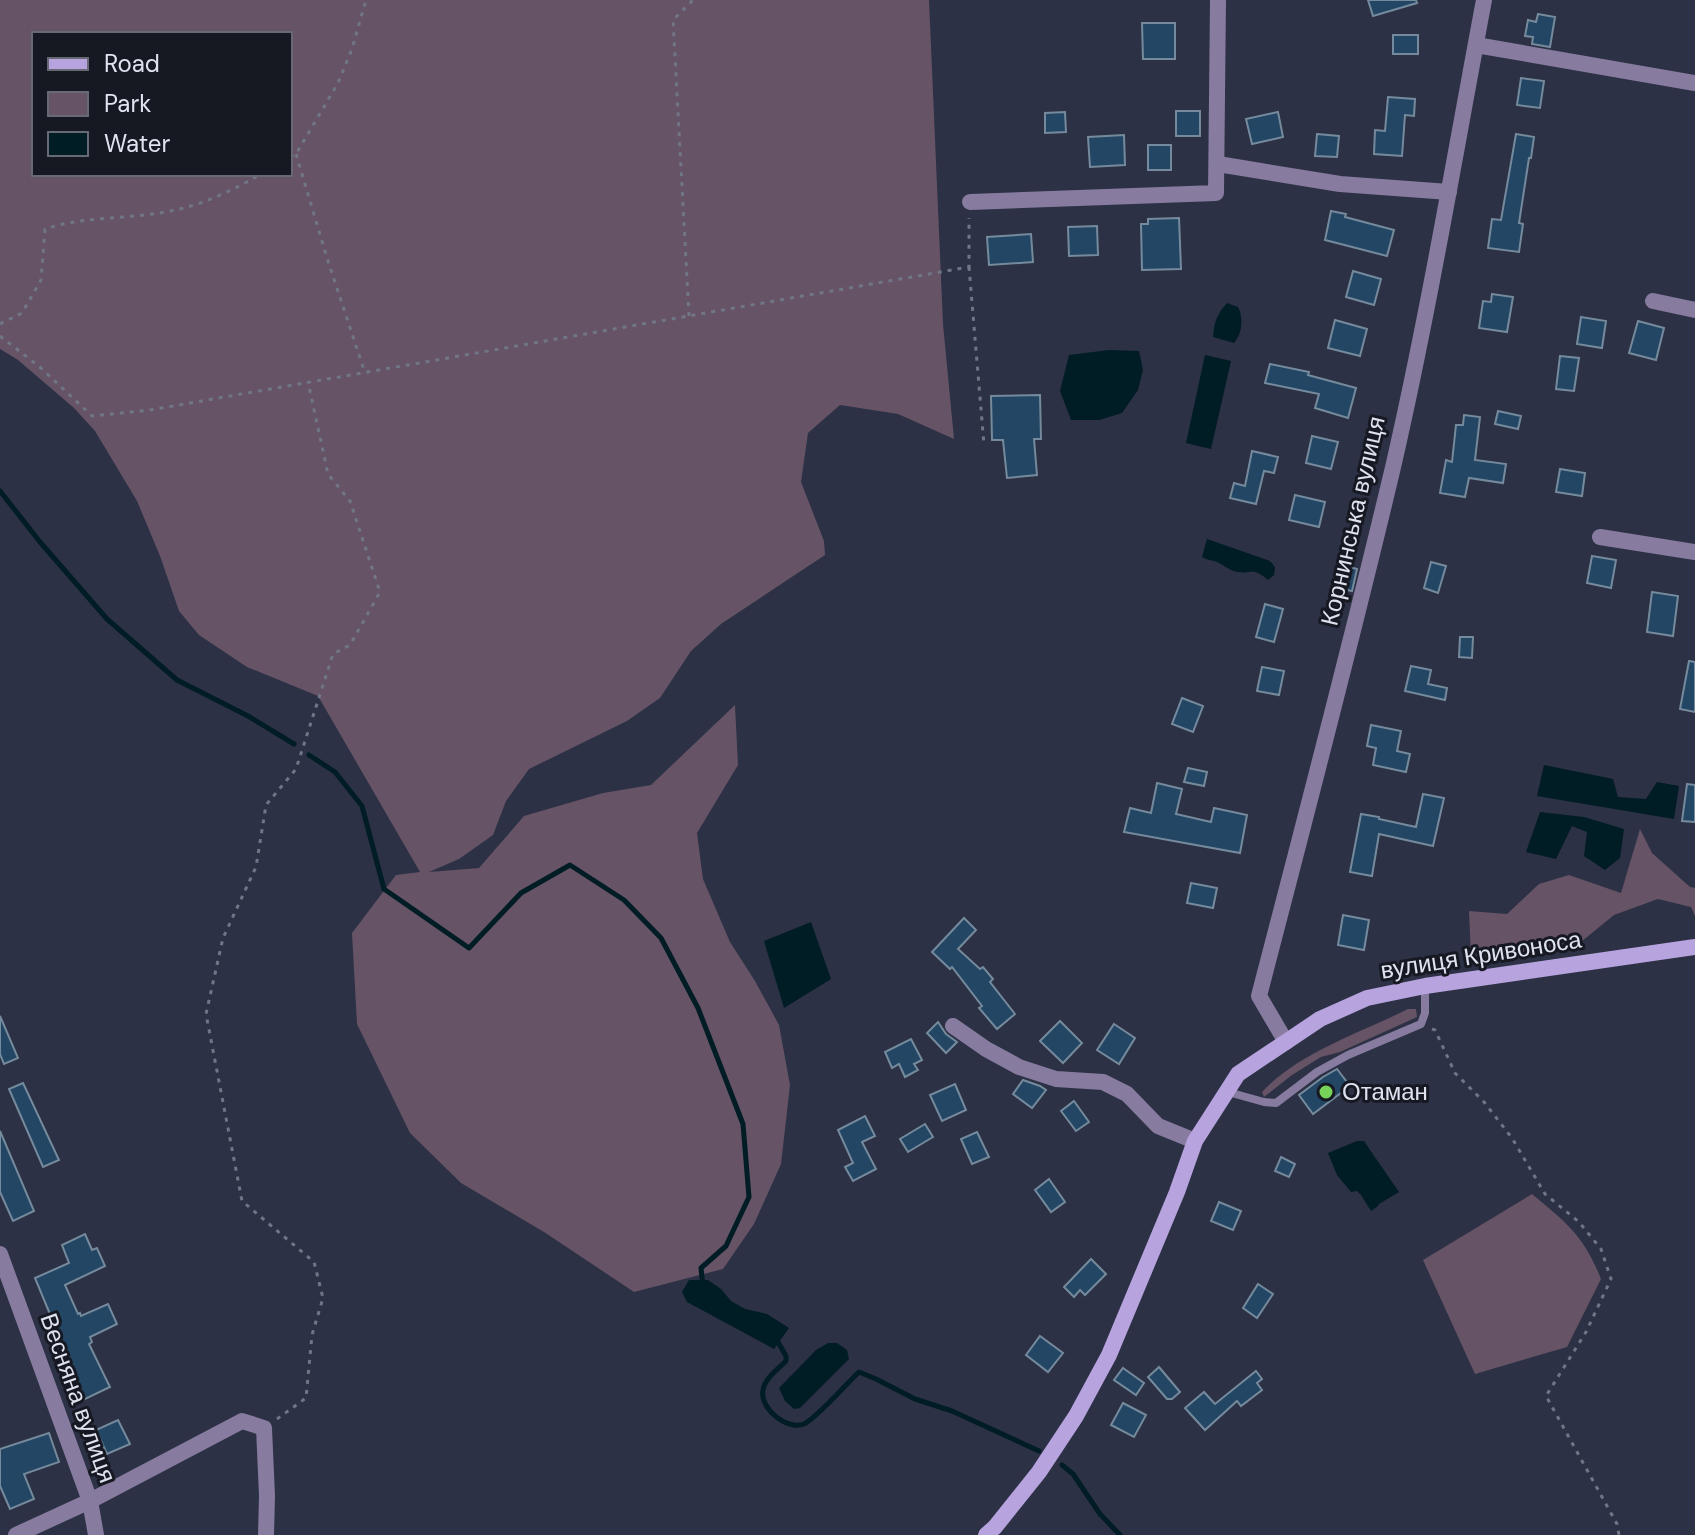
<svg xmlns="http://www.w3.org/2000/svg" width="1695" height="1535" viewBox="0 0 1695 1535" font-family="'DM Sans',sans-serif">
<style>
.green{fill:#665366;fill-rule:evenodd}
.water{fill:#001c25}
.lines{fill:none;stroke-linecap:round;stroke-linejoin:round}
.stream{stroke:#001c25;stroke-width:5}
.building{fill:#234664;stroke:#758a9c;stroke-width:2}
.path{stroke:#717687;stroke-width:3;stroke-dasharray:4 6;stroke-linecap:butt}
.service{stroke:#877b9f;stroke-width:8}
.minor{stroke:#877b9f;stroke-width:16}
.secondary{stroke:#b7a3de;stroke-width:16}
.poi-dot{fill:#77d259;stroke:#171922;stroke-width:3}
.labels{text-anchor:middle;stroke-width:6;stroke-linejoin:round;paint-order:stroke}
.street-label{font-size:24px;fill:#dfe3f0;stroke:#171922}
.poi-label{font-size:24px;fill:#dfe3f0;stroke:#171922;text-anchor:start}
</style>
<rect width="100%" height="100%" fill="#2c3145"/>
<!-- green -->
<g class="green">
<path d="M 0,0 L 929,0 L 943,324 L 954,439 L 898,414 L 840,405 L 808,433 L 801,482 L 824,541 L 825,555 L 721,624 L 691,651 L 660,698 L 627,721 L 529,769 L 506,801 L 493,835 L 459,859 L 429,872 L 479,868 L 524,816 L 603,793 L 651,785 L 735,705 L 738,765 L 697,833 L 703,879 L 730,942 L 755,981 L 779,1025 L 790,1085 L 781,1164 L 754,1224 L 723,1269 L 634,1292 L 544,1232 L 461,1183 L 410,1133 L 357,1024 L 352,933 L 396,875 L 420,872 L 318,696 L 247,667 L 199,635 L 179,611 L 160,556 L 137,501 L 95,431 L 74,408 L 18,360 L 0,349 ZM 34,34 L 290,34 L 290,174 L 34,174 Z"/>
<polygon points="1640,829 1652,853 1690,887 1695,888 1695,916 1691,907 1658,899 1614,915 1571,950 1471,958 1469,911 1507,914 1539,884 1569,875 1621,893"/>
<path d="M 1408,1009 L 1416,1009 L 1417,1017 L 1340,1052 L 1321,1057 L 1292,1075 L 1264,1097 L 1262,1092 C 1298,1053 1360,1033 1408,1009 Z"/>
<path d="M 1532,1194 C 1567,1223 1584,1236 1601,1279 L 1567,1347 L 1475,1374 L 1423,1260 Z"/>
</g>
<!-- water -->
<g class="water">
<path d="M 1227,303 L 1238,307 C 1244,318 1242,334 1234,343 L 1213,337 C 1214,322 1217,314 1227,303 Z"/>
<polygon points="1109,350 1139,351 1143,370 1138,390 1122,413 1099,420 1071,420 1060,391 1069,355"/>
<polygon points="1205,355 1231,361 1211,449 1186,443"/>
<path d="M 1207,539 L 1270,561 L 1275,567 L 1274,575 L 1268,580 C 1252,567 1254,574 1238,572 C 1229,571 1222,563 1214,561 C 1210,560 1205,559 1202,557 Z"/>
<polygon points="1544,765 1613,779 1618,797 1646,799 1657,782 1679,786 1674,819 1537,796"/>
<polygon points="1540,812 1584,817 1624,829 1620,858 1605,870 1584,856 1587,832 1572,826 1556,859 1526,852"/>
<polygon points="811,922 831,979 784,1008 764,941"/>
<polygon points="1357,1141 1364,1141 1368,1147 1399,1192 1379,1204 1377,1207 1371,1211 1361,1195 1357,1191 1351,1192 1337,1175 1328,1153"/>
<polygon points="689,1280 708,1280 721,1289 731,1301 745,1309 767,1314 789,1328 774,1349 687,1302 682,1292"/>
<polygon points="828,1343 837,1343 847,1350 849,1359 800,1408 794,1409 785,1401 779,1388 816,1350"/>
</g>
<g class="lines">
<!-- stream -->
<g class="stream">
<polyline points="0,491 40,542 107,619 177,680 248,716 294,744"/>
<polyline points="309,755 335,772 362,806 384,889 469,948 521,893 570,865 624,900 661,938 698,1008 743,1124 749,1197 726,1246 701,1268 703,1286"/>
<path d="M 775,1337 L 786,1356 L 786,1361 C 778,1369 765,1378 763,1390 C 759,1408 787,1431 804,1424 C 817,1418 847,1383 859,1372 L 876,1379 L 915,1399 L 952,1411 L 1039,1451"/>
<polyline points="1062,1465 1073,1474 1100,1514 1120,1535"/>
</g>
</g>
<!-- building -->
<g class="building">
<polygon points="1368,0 1416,0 1417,3 1373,16"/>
<polygon points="1538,14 1555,17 1550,47 1532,44 1533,37 1525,36 1528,20 1536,22"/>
<polygon points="1142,23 1175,23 1175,59 1143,59"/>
<rect x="1393" y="35" width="25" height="19"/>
<polygon points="1521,78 1544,81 1540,108 1517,105"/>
<polygon points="1388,97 1415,99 1414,116 1405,115 1402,156 1374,154 1375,130 1385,131"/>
<rect x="1176" y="111" width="24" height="25"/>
<polygon points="1065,112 1066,132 1045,133 1045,113"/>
<polygon points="1278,112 1283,137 1252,144 1246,119"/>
<polygon points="1317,134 1339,136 1337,157 1315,156"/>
<polygon points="1516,134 1534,137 1531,158 1529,158 1519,223 1523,224 1519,252 1488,248 1492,219 1501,220"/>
<polygon points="1124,135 1125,165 1090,167 1088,137"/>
<rect x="1148" y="145" width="23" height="25"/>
<polygon points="1331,211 1346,214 1345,217 1394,230 1387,256 1325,240"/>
<polygon points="1179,218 1181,269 1142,270 1141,224 1148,224 1148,219"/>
<polygon points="1097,226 1098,255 1069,256 1068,227"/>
<polygon points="1031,234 1033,262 989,265 987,237"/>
<polygon points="1353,271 1381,279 1374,305 1346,297"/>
<polygon points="1492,294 1513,297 1507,332 1479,328 1483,301 1491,302"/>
<polygon points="1581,317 1606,321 1602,348 1577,344"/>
<polygon points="1335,320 1367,329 1360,356 1328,348"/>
<polygon points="1638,321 1664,328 1656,360 1629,353"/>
<polygon points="1560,356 1579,358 1574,391 1556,389"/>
<polygon points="1270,364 1309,372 1308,375 1356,388 1348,418 1315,408 1319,394 1265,383"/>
<polygon points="1040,395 1041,439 1034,439 1037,475 1007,478 1003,440 992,440 991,396"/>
<polygon points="1498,411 1521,416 1518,429 1495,424"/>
<polygon points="1464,415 1480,417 1475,460 1506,464 1503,483 1469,478 1465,497 1440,493 1446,460 1452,462 1456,425 1463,425"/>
<polygon points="1312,436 1338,442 1331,469 1306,463"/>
<polygon points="1252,451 1278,457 1274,473 1264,471 1256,504 1230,498 1234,483 1245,486"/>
<polygon points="1560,469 1585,473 1582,496 1556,492"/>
<polygon points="1295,495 1325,502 1319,527 1289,520"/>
<polygon points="1592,556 1616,560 1611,588 1587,583"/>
<polygon points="1431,562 1446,566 1438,593 1424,588"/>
<polygon points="1346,566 1357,569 1352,591 1341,589"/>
<polygon points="1652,592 1678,596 1673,636 1647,632"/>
<polygon points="1265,604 1283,609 1274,642 1256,637"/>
<polygon points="1460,637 1473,637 1472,658 1459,657"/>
<polygon points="1689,661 1695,662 1695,712 1680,709"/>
<polygon points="1411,666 1431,670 1428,684 1447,688 1445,700 1405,691"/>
<polygon points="1262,667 1284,671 1279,695 1257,691"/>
<polygon points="1182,698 1203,706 1193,732 1172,724"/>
<polygon points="1371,725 1401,731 1397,751 1410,754 1406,772 1373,765 1376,748 1367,746"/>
<polygon points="1188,768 1207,772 1204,786 1184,782"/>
<polygon points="1157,783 1182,789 1176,814 1211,822 1214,808 1247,815 1240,853 1124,832 1130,808 1151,813"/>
<polygon points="1687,784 1695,785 1695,822 1682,821"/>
<polygon points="1423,794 1444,798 1433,846 1379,834 1372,876 1350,872 1361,814 1379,817 1379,819 1416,827"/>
<polygon points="1191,883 1217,888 1213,908 1187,903"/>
<polygon points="1343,915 1369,920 1364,950 1338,945"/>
<polygon points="964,918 976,930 958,949 980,969 983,967 993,979 990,982 1015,1014 997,1029 979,1008 982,1006 952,967 950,969 932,952"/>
<polygon points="0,1016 18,1058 4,1064 0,1054"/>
<polygon points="1060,1021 1082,1043 1063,1063 1040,1041"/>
<polygon points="938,1022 946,1034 957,1042 946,1053 927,1033"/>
<polygon points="1114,1024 1135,1038 1119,1064 1097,1050"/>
<polygon points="911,1039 922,1060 914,1064 918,1070 905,1077 899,1064 892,1068 885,1052"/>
<polygon points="1337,1069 1350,1086 1313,1114 1299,1095 1323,1077"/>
<polygon points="1023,1080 1040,1086 1046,1090 1032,1108 1013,1094"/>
<polygon points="23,1083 59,1160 43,1167 9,1089"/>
<polygon points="955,1084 966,1110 942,1121 930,1095"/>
<polygon points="1074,1101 1089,1122 1076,1131 1061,1111"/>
<polygon points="865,1116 875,1136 862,1142 876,1169 853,1181 845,1167 853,1163 838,1130"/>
<polygon points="925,1124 933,1137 908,1152 900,1139"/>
<polygon points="0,1131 34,1211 13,1221 0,1192"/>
<polygon points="977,1132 989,1157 972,1164 961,1139"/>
<polygon points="1281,1157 1295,1164 1289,1177 1275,1171"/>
<polygon points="1049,1179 1065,1202 1051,1212 1035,1190"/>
<polygon points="1219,1202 1241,1211 1233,1230 1211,1221"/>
<polygon points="85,1234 92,1250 97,1248 105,1266 65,1285 78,1314 80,1313 81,1316 108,1304 117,1324 90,1337 92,1342 89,1344 110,1387 83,1400 71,1374 74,1372 35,1278 69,1263 62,1245"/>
<polygon points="1091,1259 1106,1274 1085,1295 1080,1290 1074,1297 1064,1287"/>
<polygon points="1258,1284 1273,1294 1257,1318 1243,1308"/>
<polygon points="1040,1336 1063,1353 1048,1372 1026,1355"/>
<polygon points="1159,1367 1180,1392 1172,1399 1167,1399 1148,1377"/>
<polygon points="1123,1368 1144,1383 1136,1395 1114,1380"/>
<polygon points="1256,1371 1262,1379 1257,1383 1262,1390 1241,1406 1237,1401 1205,1430 1185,1408 1204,1392 1215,1404"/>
<polygon points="1123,1403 1146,1415 1134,1437 1111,1425"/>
<polygon points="118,1420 130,1444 107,1454 96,1430"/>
<polygon points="49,1433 59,1462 24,1474 34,1499 10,1509 0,1486 0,1449"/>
</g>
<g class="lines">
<!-- path -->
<g class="path">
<polyline points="296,154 327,258 365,373"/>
<polyline points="290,157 296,154 338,83 352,49 366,0"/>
<polyline points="969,267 984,445"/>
<polyline points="689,316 673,20 693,0"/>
<path d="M 0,324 L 22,313 L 41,280 L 45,229 C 87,215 132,220 175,210 C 205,204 235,189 261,174"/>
<polyline points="0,336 41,368 92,416 150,410 969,267 969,218"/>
<polyline points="1432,1029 1435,1030 1455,1073 1484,1102 1512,1138 1545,1194 1579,1222 1601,1249 1611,1279 1586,1332 1546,1396 1617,1524 1619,1535"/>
<polyline points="277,1419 306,1398 312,1335 323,1298 314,1262 242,1201 206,1014 223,938 256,867 266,805 296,769 333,654 350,645 380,592 350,501 328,474 308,382"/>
</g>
<!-- service -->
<polyline class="service" points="1228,1092 1264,1102 1276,1103 1317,1072 1348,1055 1421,1024 1425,1013 1425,987"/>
<!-- minor -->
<g class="minor">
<polyline points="1476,45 1695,83"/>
<polyline points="1218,164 1340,184 1449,192"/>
<polyline points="970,202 1216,193 1218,0"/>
<polyline points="1653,301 1695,310"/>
<polyline points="1600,537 1695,552"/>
<polyline points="953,1026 986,1049 1019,1067 1056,1079 1103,1082 1127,1094 1158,1126 1195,1141"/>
<path d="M 1286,1042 L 1259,996 C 1305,819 1352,641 1394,463 C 1429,310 1455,154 1484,0"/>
<polyline points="0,1254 90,1501 242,1421 264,1428 267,1496 266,1535"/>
<polyline points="16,1535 90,1501 96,1535"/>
</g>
<!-- secondary -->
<polyline class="secondary" points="986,1535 995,1527 1039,1472 1076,1416 1109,1355 1177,1192 1195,1141 1238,1074 1320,1019 1367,998 1425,986 1695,947"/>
</g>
<!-- markers -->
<circle class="poi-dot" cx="1326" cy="1092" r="8"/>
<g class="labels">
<!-- street labels -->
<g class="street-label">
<text transform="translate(1353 521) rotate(-77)" y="8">Корнинська вулиця</text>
<text transform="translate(1481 955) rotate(-9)" y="8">вулиця Кривоноса</text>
<text transform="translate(78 1398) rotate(70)" y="8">Весняна вулиця</text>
</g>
<!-- poi labels -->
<g class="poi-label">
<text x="1342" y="1100">Отаман</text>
</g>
</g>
<!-- legend -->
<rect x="32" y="32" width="260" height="144" fill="#171922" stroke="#676a74" stroke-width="2"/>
<rect x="48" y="58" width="40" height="12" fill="#b7a3de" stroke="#676a74" stroke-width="2"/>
<text x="104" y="72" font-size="24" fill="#dfe3f0">Road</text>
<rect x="48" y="92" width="40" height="24" fill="#665366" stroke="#676a74" stroke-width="2"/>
<text x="104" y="112" font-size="24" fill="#dfe3f0">Park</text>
<rect x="48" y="132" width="40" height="24" fill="#001c25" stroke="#676a74" stroke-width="2"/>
<text x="104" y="152" font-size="24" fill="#dfe3f0">Water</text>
</svg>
